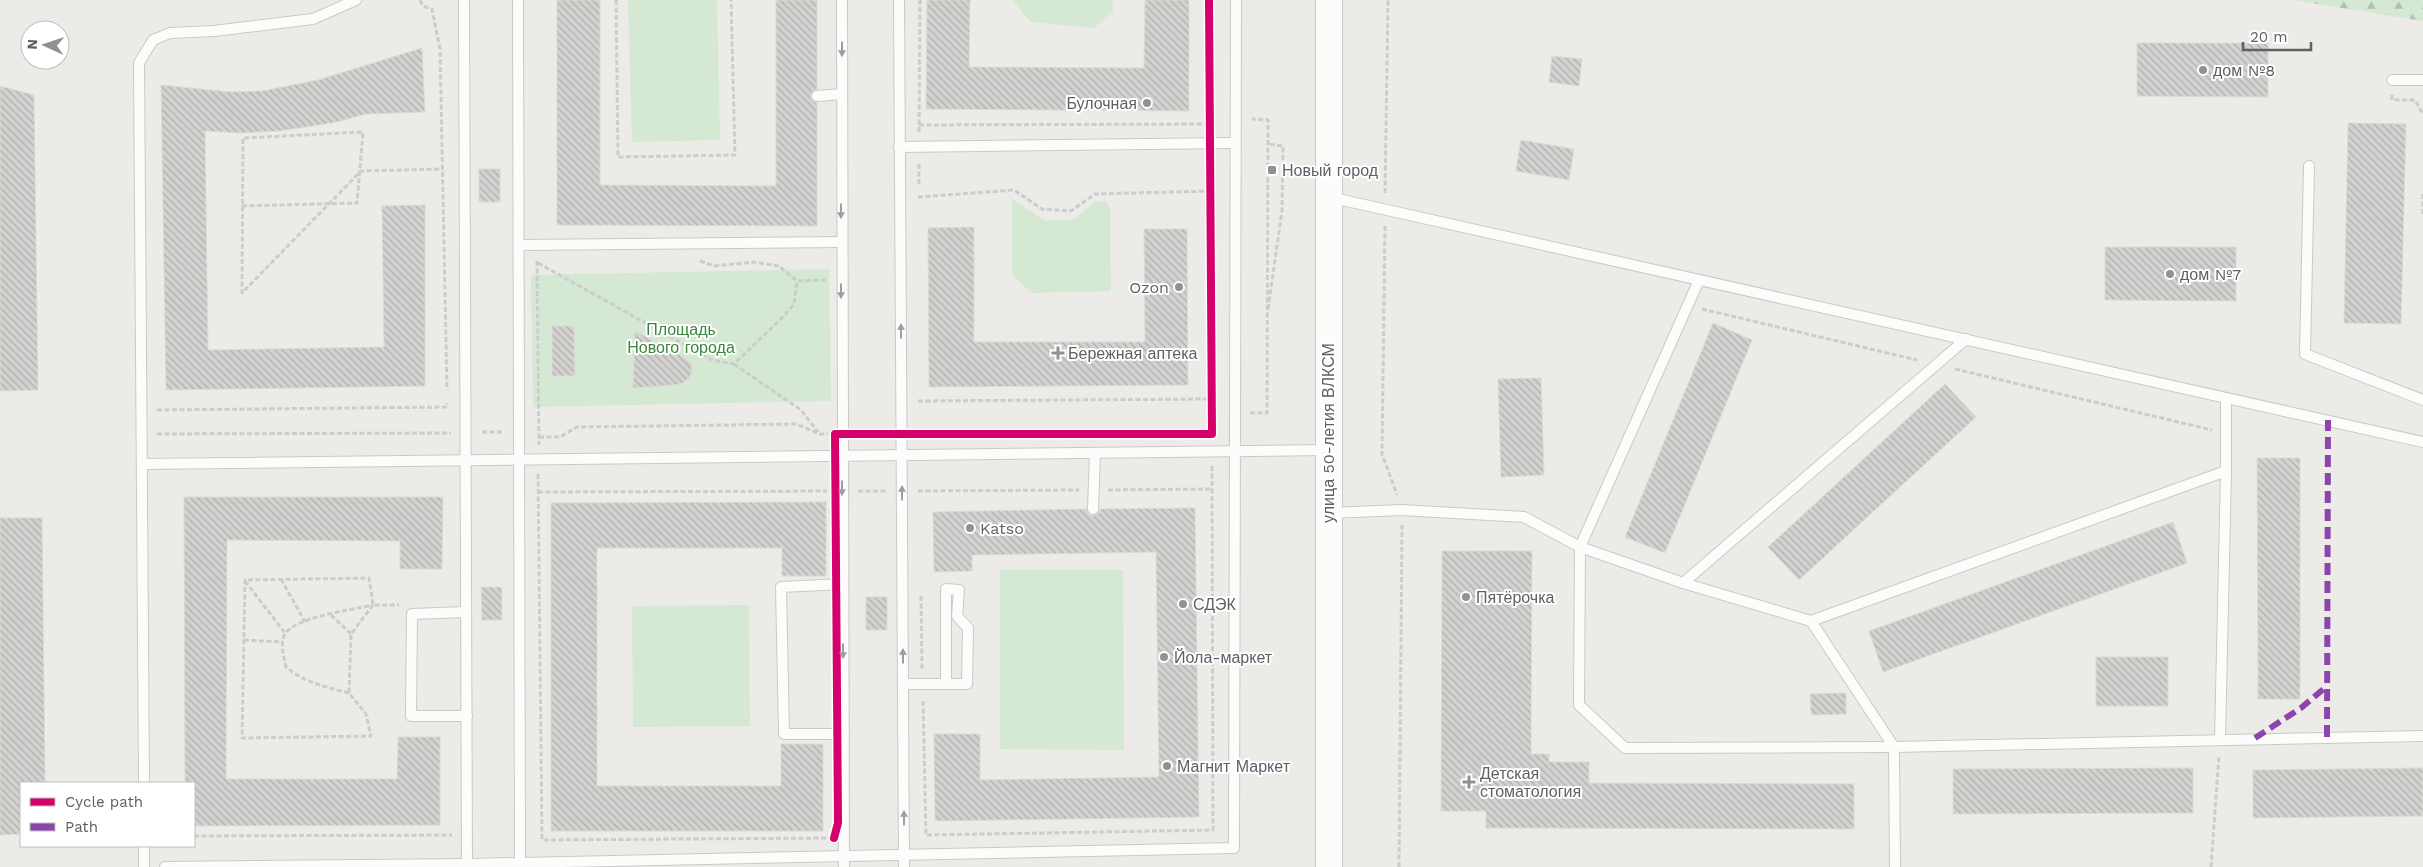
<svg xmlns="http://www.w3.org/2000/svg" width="2423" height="867" viewBox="0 0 2423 867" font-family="'Work Sans',sans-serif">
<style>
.forest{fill:url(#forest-firs)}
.park{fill:#d5e8d3}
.building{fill:url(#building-back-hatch);stroke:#dcdad6}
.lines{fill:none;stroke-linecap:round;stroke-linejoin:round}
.lane-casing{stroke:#c9c9c9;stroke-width:12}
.secondary-casing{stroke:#c8c8c8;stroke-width:28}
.path{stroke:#c9cdcb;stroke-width:3;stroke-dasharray:5 2.5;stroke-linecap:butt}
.lane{stroke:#fcfcfb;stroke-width:10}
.secondary{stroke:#fcfcfb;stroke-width:26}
.quiet{stroke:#8e44ad;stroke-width:6;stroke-dasharray:12 6;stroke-linecap:butt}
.cycleway-casing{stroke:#fff;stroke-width:11}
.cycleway{stroke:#d6006c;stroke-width:8}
.oneway{fill:#9d9ea1}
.poi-dot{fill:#8f9192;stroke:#fff;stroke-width:2}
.labels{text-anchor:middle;stroke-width:4;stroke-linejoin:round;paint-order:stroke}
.poi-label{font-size:16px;fill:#5d6065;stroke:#fff;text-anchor:start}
.park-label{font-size:16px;fill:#3a863e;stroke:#fff}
.street-label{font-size:16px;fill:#5d6065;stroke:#fff}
</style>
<defs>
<pattern id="forest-firs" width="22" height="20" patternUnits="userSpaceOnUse" patternTransform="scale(1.25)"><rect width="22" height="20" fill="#d5e8d3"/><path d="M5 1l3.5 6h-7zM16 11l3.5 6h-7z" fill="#b0bfaf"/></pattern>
<pattern id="building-back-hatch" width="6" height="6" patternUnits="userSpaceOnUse" patternTransform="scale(1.25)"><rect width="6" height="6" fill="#d3d2d0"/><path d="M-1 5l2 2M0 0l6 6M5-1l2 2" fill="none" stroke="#aeaeac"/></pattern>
</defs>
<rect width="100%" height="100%" fill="#ecebe7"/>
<!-- forest -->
<polygon class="forest" points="2292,0 2423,0 2423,21"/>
<!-- park -->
<g class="park">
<polygon points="628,0 717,0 720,140 632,142"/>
<polygon points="1012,0 1112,0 1113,11 1094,28 1031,22"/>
<polygon points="1012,199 1044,220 1073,220 1095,202 1106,201 1110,209 1111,291 1032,293 1012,275"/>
<polygon points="829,269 831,401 533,407 531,275"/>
<polygon points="1000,570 1123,570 1124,750 1000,749"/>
<polygon points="749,605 750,726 633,727 632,606"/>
</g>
<!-- building -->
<g class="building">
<polygon points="557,0 600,0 600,185 776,186 776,0 817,0 817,89 813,91 810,96 812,100 817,103 817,226 557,225"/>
<polygon points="927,0 970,0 969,67 1144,68 1145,0 1189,0 1189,111 926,109"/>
<polygon points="2137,43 2268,43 2268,97 2137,96"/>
<polygon points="422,48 425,112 366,114 332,123 279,131 242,133 205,131 208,350 384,347 382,206 425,205 425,386 166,390 161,85 230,92 262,91 318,80"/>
<polygon points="1552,56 1582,59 1579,86 1549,82"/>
<polygon points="0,86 34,95 38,390 0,391"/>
<polygon points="2348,123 2406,124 2401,324 2344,323"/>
<polygon points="1521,140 1574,149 1569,180 1516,171"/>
<rect x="479" y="169" width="21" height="33"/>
<polygon points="974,227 974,342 1145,342 1144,229 1187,229 1188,385 929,387 928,228"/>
<polygon points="2105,247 2236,247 2236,301 2105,300"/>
<polygon points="1713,323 1752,340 1665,553 1625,537"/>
<polygon points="552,326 574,326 575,376 552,376"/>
<polygon points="635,331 685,358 691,364 692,372 689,378 683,383 674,385 633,388"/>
<polygon points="1541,378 1544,475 1501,477 1498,379"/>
<polygon points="1945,384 1976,417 1799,580 1768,547"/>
<polygon points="2257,458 2300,458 2300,699 2258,699"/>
<polygon points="184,497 443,497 442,569 400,569 400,541 227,540 226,779 397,779 398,737 440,737 440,825 194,826 194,783 185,783"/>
<polygon points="826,502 826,576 782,576 782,548 597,548 597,786 781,786 781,744 823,744 823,831 551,831 551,503"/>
<polygon points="1195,508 1199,817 935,821 934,734 980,734 980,780 1159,777 1156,552 972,555 972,571 934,572 933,512 1086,509 1089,515 1093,516 1099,513 1100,509"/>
<polygon points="0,518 42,518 45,774 45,783 21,783 21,834 0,835"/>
<polygon points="2173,522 2187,563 1883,672 1869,631"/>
<polygon points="1442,551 1532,551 1531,754 1549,754 1549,762 1589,762 1589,783 1854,784 1854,829 1486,828 1486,811 1441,811"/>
<polygon points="481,587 502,587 502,620 482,620"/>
<rect x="866" y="597" width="21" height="33"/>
<rect x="2096" y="657" width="72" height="49"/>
<polygon points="1846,693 1846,714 1811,715 1810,694"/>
<polygon points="2193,768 2193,813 1953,814 1953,769"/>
<polygon points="2423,768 2423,816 2253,818 2253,770"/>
</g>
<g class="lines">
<!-- lane casing -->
<g class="lane-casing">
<g id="lane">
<polyline points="464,0 467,867"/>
<polyline points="518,0 520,867"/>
<polyline points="842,0 844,867"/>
<polyline points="899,0 904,867"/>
<polyline points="2392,80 2423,80"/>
<polyline points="817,96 842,94"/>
<polyline points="899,147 1235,143"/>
<polyline points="2309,166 2305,354 2423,400"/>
<polyline points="1329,197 2423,442"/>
<polyline points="519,245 841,242"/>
<polyline points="1699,280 1580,547 1579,705 1625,748 1894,747 2423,736"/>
<polyline points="142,464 1328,450"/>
<polyline points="1093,509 1095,453"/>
<polyline points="1329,513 1402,510 1524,517 1580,547 1683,583 1811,621 1894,747 1895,867"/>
<polyline points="1683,583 1966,339"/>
<polyline points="843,584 781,587 784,734 844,734"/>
<polyline points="466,612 412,614 411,716 467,716"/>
<polyline points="1811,621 2226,471 2226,398"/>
<polyline points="903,684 967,684 968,628 957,616 959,590 946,589 946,684"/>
<polyline points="2220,739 2226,471"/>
<polyline points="144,783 139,63 153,40 170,33 214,31 313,19 356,0"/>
<polyline points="144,846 144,867"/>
<polyline points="165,867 467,864 1234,848 1236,0"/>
</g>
</g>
<!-- secondary casing -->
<g class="secondary-casing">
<polyline id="secondary" points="1329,867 1329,0"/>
</g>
<!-- path -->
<g class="path">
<polyline points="420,0 423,6 432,9 440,49 447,390"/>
<polyline points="616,0 618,157 735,155 731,0"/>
<polyline points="1209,0 1211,127"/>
<polyline points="2392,95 2392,100 2415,100 2423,114"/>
<polyline points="919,125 1211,124"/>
<polyline points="919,132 920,0"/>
<polyline points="1211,158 1212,437"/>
<polyline points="919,184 919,163"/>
<polyline points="1385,193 1388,0"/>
<polyline points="2423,194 2423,215"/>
<polyline points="918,197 1014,190 1042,209 1071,211 1095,194 1211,191"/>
<polyline points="242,206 357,203 363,132 243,138 242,293 361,171 443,169"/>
<polyline points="1385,226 1382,454 1397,495"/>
<polyline points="537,261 539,445"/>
<polyline points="700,261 714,266 753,262 779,266 797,281 827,280"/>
<polyline points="538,263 712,360 734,364 783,317 794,304 797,281"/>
<polyline points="1268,309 1282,211 1283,146 1268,144"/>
<polyline points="1702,309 1917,360"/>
<polyline points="734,364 801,410 818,432"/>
<polyline points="1955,369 2212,430"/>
<polyline points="918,401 1211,399"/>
<polyline points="157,410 447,407 447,403"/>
<polyline points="1250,413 1267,413 1268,120 1252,119"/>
<polyline points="858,430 887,430"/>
<polyline points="482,432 503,432"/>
<polyline points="157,434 451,433"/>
<polyline points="539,437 560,437 577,427 796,424 820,434 828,434"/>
<polyline points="538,474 542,840 829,838"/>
<polyline points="1108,490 1211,489"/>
<polyline points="858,491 887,491"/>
<polyline points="918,491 1079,490"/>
<polyline points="538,492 827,491"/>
<polyline points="281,579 305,622"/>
<polyline points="245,581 285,633"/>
<polyline points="921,596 922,669"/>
<polyline points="373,605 351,634 349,693 366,714 371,736 242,738 245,580 369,578 373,605 399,605"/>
<polyline points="331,615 351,634"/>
<polyline points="244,640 283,642"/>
<path d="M 349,693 C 326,687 305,683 286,667 C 284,656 280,647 284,636 C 292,617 352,610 372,605"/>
<polyline points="923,701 926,835 1213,830 1212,466"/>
<polyline points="194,836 452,835"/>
<polyline points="1399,867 1402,525"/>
<polyline points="2211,867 2219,755"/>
</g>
<!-- lane -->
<use href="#lane" class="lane"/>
<!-- secondary -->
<use href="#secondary" class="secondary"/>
<!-- quiet -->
<g class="quiet">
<polyline points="2327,737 2328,420"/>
<polyline points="2255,738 2301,708 2327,686"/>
</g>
<!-- cycleway casing -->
<g class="cycleway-casing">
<polyline id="cycleway" points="834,838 838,823 835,434 1212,434 1209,0"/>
</g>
<!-- cycleway -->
<use href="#cycleway" class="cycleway"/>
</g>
<!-- one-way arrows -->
<defs><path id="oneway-solid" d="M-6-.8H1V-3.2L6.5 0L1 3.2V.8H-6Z" transform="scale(1.25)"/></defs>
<g class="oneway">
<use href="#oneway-solid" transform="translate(842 49) rotate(90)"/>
<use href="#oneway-solid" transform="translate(841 211) rotate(90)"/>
<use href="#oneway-solid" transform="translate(841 291) rotate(90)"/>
<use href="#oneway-solid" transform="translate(901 331) rotate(-90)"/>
<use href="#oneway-solid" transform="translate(842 488) rotate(90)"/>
<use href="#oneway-solid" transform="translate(902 493) rotate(-90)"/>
<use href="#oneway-solid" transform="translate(843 651) rotate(90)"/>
<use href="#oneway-solid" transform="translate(903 656) rotate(-90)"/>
<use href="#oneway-solid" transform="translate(904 818) rotate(-90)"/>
</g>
<!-- markers -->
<g class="poi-dot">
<circle cx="2203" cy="70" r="5"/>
<circle cx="1147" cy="103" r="5"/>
<rect x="1267" y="165" width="10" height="10" rx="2.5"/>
<circle cx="2170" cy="274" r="5"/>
<circle cx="1179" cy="287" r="5"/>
<path d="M1055.5 345.5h5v5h5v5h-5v5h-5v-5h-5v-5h5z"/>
<circle cx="970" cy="528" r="5"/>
<circle cx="1466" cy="597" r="5"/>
<circle cx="1183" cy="604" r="5"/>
<circle cx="1164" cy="657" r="5"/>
<circle cx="1167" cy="766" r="5"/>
<path d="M1466.5 774.5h5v5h5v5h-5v5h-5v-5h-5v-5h5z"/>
</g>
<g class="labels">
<!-- poi labels -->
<g class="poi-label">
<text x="2213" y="76">дом №8</text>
<text x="1137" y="109" text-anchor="end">Булочная</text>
<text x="1282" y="176">Новый город</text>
<text x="2180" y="280">дом №7</text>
<text x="1169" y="293" text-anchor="end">Ozon</text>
<text x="1068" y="359">Бережная аптека</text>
<text x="980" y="534">Katso</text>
<text x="1476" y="603">Пятёрочка</text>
<text x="1193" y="610">СДЭК</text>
<text x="1174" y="663">Йола-маркет</text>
<text x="1177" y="772">Магнит Маркет</text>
<text x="1480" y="779">Детская<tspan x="1480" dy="18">стоматология</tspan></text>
</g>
<!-- park labels -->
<g class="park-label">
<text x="681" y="335">Площадь<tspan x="681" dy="18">Нового города</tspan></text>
</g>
<!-- street labels -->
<g class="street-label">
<text transform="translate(1328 433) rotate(-90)" y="6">улица 50-летия ВЛКСМ</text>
</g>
</g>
<!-- legend -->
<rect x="20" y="782" width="175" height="65" fill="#ffffff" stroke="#bebfc1"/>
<rect x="30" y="798" width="25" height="8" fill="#d6006c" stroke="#bebfc1"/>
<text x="65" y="807" font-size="15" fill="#5d6065">Cycle path</text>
<rect x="30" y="823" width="25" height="8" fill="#8e44ad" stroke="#bebfc1"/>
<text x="65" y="832" font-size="15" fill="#5d6065">Path</text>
<!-- north arrow -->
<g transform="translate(45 45) rotate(273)"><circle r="24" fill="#ffffff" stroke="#bebfc1"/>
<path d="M0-4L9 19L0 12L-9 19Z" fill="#8f9192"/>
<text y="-8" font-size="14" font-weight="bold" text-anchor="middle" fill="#5d6065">N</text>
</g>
<!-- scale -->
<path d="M2243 42v8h68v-8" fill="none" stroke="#5d6065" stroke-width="2.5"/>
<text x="2250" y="42" font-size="15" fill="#5d6065" stroke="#ffffff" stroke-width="4" paint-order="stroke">20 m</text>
</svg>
